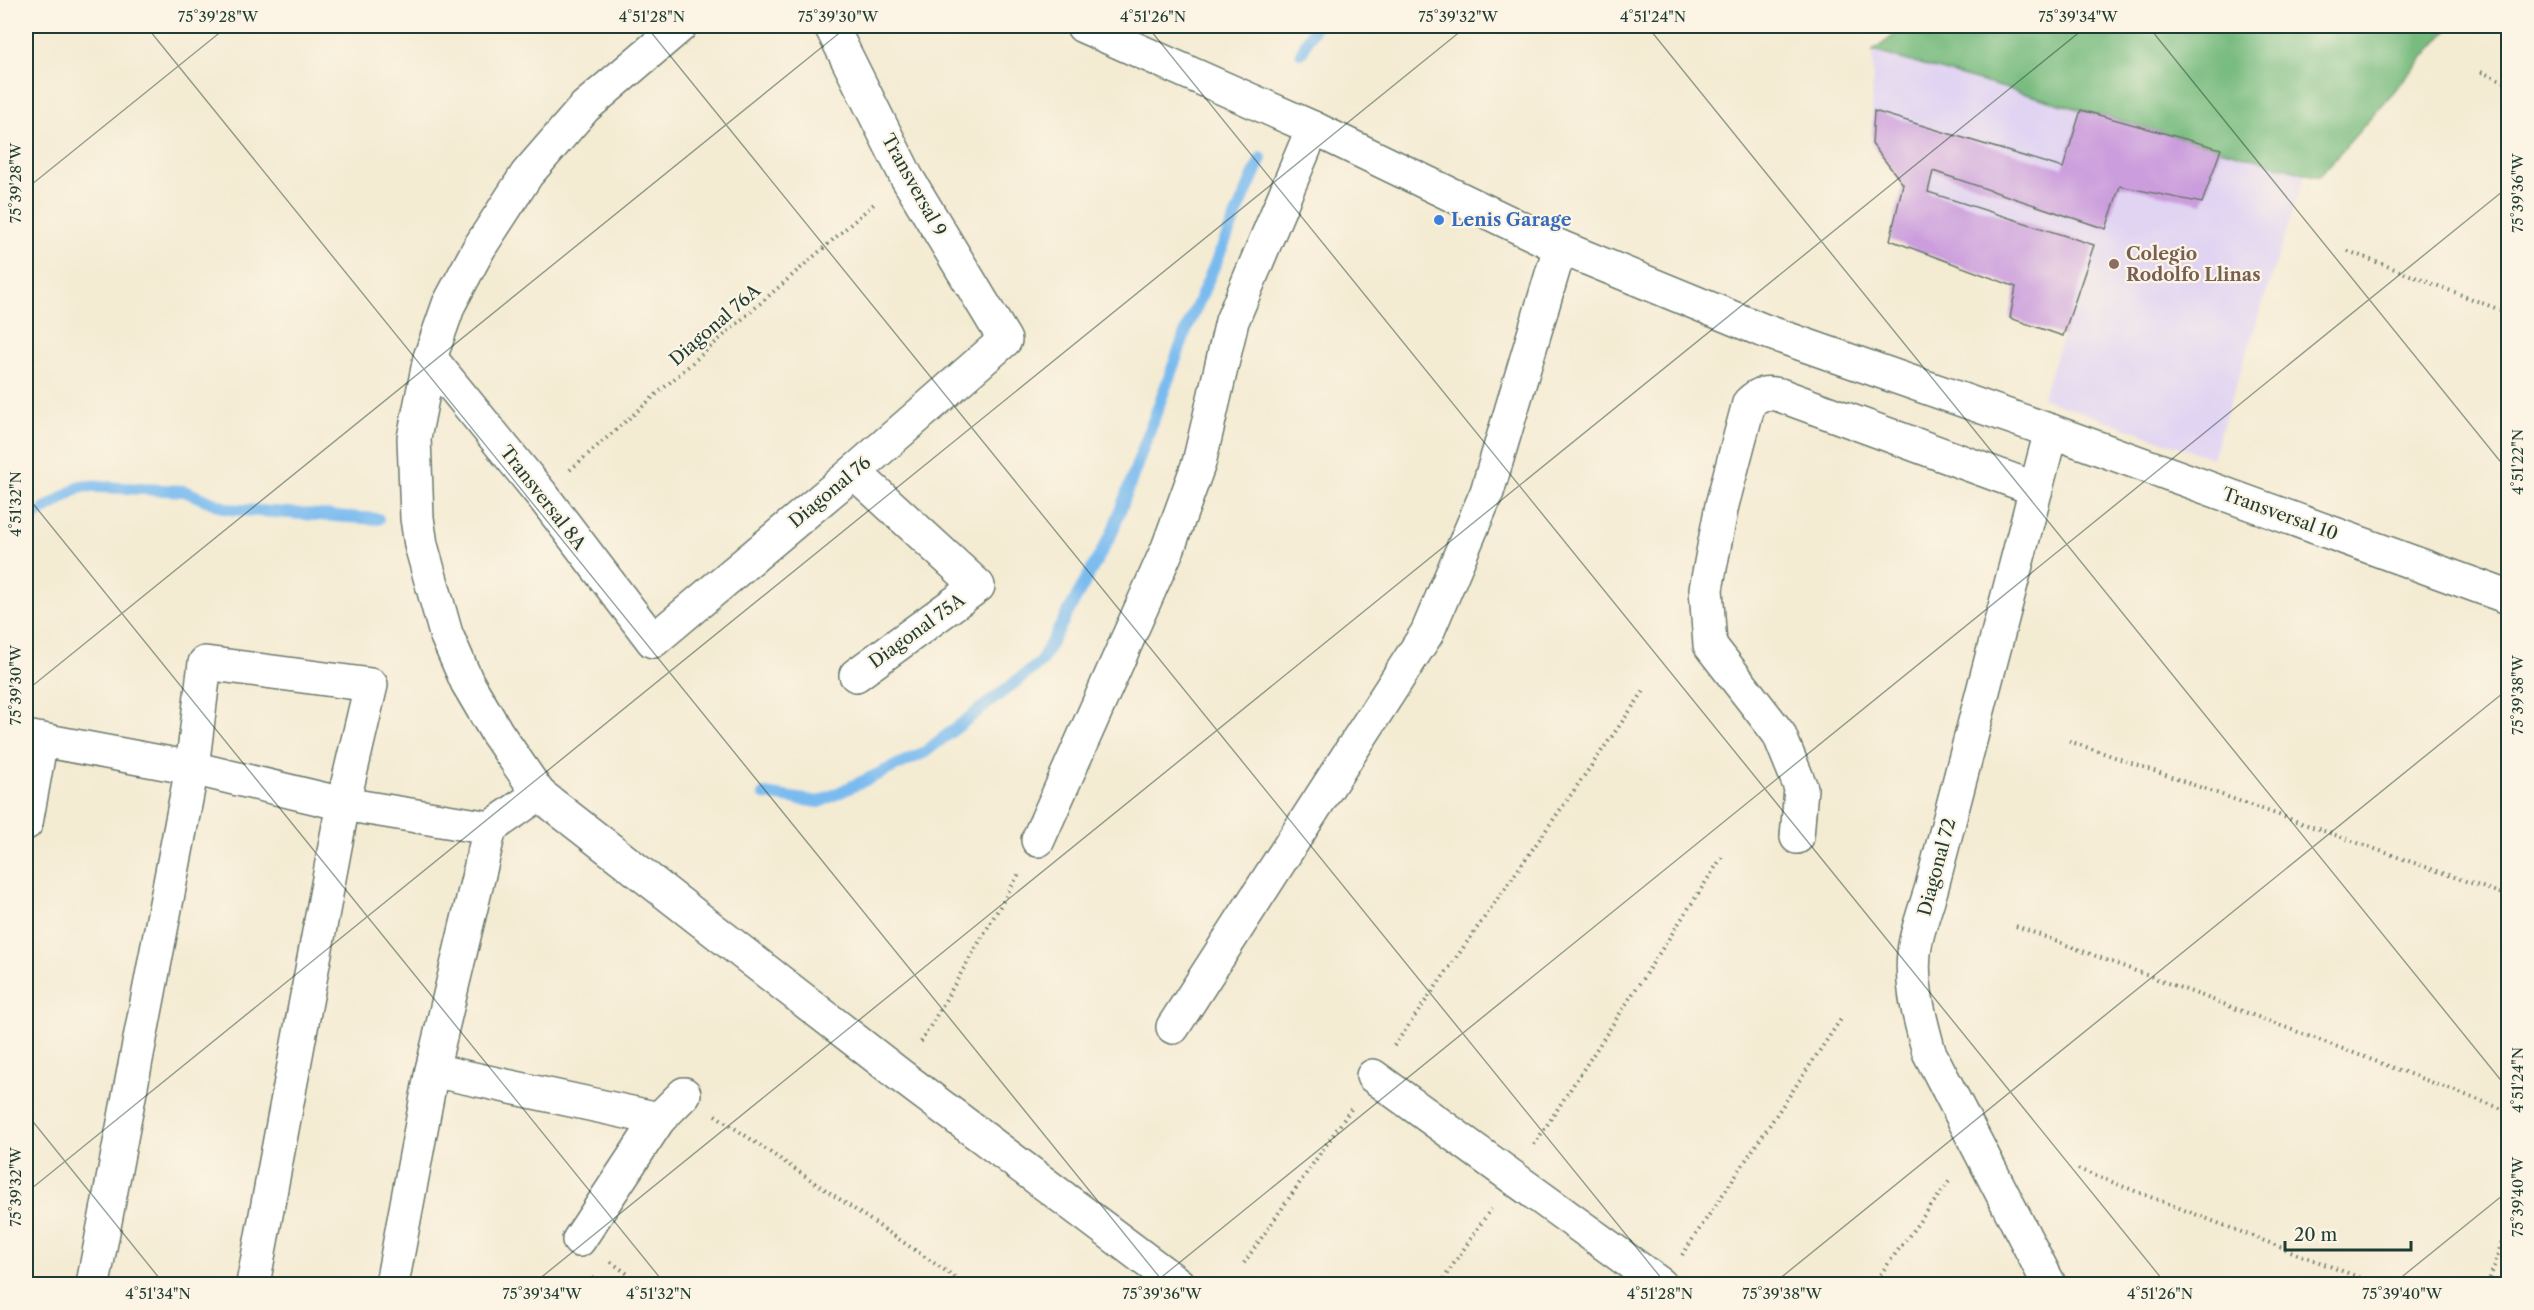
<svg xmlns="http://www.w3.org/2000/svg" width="2534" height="1310" viewBox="0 0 2534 1310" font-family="'Libre Caslon Text',serif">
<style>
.built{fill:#e1d4f3}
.forest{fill:#79bc80;stroke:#4c7c5a;stroke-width:1.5}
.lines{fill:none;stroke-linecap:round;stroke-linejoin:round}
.stream{stroke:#7abbef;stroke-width:12}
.building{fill:#cb9ddd}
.minor-casing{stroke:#6a7a6c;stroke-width:36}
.path{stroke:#6a7a6c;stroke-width:4;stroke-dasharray:1.5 4.5;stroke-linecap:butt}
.minor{stroke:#fff;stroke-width:33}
.ticks{fill:none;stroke:#1f3d34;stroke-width:1.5;stroke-opacity:0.45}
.shop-dot{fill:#3f7fe0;stroke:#fcf5e5;stroke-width:2}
.education-dot{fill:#8d6e63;stroke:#fcf5e5;stroke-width:2}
.labels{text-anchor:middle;stroke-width:4.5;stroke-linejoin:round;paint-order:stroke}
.street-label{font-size:18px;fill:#1f3d34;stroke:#fcf5e5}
.shop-label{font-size:18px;font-weight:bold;fill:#366cbe;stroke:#fcf5e5;text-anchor:start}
.education-label{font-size:18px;font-weight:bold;fill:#785e54;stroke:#fcf5e5;text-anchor:start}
.neatline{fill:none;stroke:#1f3d34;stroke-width:2}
.ticks-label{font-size:15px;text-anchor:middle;fill:#1f3d34}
</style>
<rect width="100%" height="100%" fill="#fcf5e5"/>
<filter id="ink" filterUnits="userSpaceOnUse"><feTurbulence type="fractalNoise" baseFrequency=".0167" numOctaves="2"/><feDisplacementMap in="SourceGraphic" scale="12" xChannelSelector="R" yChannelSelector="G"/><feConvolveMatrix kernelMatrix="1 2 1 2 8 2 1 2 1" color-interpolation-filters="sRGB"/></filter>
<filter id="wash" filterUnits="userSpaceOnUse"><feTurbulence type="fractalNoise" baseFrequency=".008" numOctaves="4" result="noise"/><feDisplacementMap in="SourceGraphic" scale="24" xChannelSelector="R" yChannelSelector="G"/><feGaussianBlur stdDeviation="1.35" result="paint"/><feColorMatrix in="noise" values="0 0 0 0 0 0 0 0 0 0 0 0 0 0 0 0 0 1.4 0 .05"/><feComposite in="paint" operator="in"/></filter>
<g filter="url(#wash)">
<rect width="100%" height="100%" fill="#f4ebd3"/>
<!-- built -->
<polygon class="built" points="1873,51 2081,110 2325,114 2212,458 2042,398 2063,336 2010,318 2016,287 1890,240 1903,184 1872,144"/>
<!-- forest -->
<polygon class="forest" points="1907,26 2451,26 2319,177 1873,51"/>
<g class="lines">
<!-- stream -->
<g class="stream">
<polyline points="1301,53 1315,26"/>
<polyline points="26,521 81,486 184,491 228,509 378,519"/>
<polyline points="764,794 819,802 925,752 1040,663 1112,533 1186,331 1261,158"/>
</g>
</g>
<g id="blocks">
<!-- building -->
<polygon class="building" points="2081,110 2221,149 2202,203 2120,186 2106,229 1933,171 1928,192 2094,245 2063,336 2010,318 2016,287 1890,240 1903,184 1872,144 1874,111 2063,168"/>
</g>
</g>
<g filter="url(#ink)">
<use href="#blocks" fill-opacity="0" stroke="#6a7a6c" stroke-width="1.5"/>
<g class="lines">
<!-- minor casing -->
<g class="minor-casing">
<g id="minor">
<polyline points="680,26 585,107 527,174 479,248 449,304 430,358 414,438 417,518 421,545 446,634 467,682 497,733 539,794 901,1076 1178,1284"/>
<polyline points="1083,26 1313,128 1560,247 1762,330 2051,431 2508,597"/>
<polyline points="430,358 542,495 653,641 854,472 1005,340 906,176 831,26"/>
<polyline points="854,472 978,586 856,675"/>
<polyline points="26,737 192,768 343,804 490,828"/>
<polyline points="26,823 41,740"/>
<path d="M 1797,837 L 1801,788 L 1779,734 L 1710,645 L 1706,589 L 1722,505 L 1749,403 C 1759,393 1766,392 1780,395 L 2036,489"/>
<polyline points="1038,840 1168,548 1199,463 1232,321 1313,128"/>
<polyline points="1173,1027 1427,633 1487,492 1560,247"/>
<polyline points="432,1070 659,1119"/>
<polyline points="1373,1076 1660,1284"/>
<polyline points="579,1240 659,1119 684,1094"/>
<polyline points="93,1284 192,768 205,663 371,685 343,804 253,1284"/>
<polyline points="392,1284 432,1070 490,828 539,794"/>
<path d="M 2049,1284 L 1929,1052 C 1919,1016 1908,977 1916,940 C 1920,923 1926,906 1931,890 L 2051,431"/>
</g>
</g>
<!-- path -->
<g class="path">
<polyline points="2481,72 2508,83"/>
<polyline points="2348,251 2508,313"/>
<polyline points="570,470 876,202"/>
<polyline points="2069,741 2508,896"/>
<polyline points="2016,926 2508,1111"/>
<polyline points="921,1042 1020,872"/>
<polyline points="1394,1046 1646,688"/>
<polyline points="715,1115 965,1284"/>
<polyline points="1534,1145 1722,857"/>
<polyline points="2078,1169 2376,1284"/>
<polyline points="1682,1255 1841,1019"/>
<polyline points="611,1262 642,1284"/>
<polyline points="1244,1263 1351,1109"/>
<polyline points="592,1284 595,1274"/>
<polyline points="1440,1284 1491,1209"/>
<polyline points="1873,1284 1951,1179"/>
<polyline points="2488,1284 2508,1224"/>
</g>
<!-- minor -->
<use href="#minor" class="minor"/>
</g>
</g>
<!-- ticks -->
<path class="ticks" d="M 146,26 L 1165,1284M 646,26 L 1666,1284M 1147,26 L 2166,1284M 1647,26 L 2508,1089M 2148,26 L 2508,471M 26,189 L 228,26M 26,495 L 665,1284M 26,691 L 848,26M 26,1113 L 164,1284M 26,1193 L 1467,26M 533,1284 L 2087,26M 1153,1284 L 2508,187M 1773,1284 L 2508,689M 2393,1284 L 2508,1191"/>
<!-- markers -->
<circle class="shop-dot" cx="1439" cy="220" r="6"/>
<circle class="education-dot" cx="2114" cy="264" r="6"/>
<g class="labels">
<!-- street labels -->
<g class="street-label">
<text transform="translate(914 185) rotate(61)" y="6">Transversal 9</text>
<text transform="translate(715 325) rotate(-41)" y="6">Diagonal 76A</text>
<text transform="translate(830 492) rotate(-40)" y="6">Diagonal 76</text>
<text transform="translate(543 498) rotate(52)" y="6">Transversal 8A</text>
<text transform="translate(2280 514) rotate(20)" y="6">Transversal 10</text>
<text transform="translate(917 631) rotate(-36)" y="6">Diagonal 75A</text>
<text transform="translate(1937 867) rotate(-75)" y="6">Diagonal 72</text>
</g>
<!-- shop labels -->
<g class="shop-label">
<text x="1451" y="226">Lenis Garage</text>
</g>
<!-- education labels -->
<g class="education-label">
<text x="2126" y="260">Colegio<tspan x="2126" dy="21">Rodolfo Llinas</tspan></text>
</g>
</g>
<!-- margin -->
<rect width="2534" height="1310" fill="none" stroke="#fcf5e5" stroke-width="66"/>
<!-- scale -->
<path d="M2285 1241v9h126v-9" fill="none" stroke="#1f3d34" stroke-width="3"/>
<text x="2294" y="1241" font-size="18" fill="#1f3d34" stroke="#fcf5e5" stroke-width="4.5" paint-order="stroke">20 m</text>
<rect x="33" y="33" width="2468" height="1244" class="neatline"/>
<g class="ticks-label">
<text x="218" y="22">75°39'28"W</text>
<text x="652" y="22">4°51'28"N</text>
<text x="838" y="22">75°39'30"W</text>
<text x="1153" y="22">4°51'26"N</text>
<text x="1458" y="22">75°39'32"W</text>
<text x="1653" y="22">4°51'24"N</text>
<text x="2078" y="22">75°39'34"W</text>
<text transform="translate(16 183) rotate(-90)" y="5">75°39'28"W</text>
<text transform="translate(2518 193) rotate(-90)" y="5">75°39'36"W</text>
<text transform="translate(2518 462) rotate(-90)" y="5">4°51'22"N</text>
<text transform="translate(16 504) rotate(-90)" y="5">4°51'32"N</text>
<text transform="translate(16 685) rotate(-90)" y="5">75°39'30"W</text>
<text transform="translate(2518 695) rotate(-90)" y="5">75°39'38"W</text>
<text transform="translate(2518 1080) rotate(-90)" y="5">4°51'24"N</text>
<text transform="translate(16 1187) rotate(-90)" y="5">75°39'32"W</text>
<text transform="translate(2518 1197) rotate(-90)" y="5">75°39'40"W</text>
<text x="158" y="1299">4°51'34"N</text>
<text x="542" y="1299">75°39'34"W</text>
<text x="659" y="1299">4°51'32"N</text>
<text x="1162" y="1299">75°39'36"W</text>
<text x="1660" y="1299">4°51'28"N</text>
<text x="1782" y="1299">75°39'38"W</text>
<text x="2160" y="1299">4°51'26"N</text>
<text x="2402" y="1299">75°39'40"W</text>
</g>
</svg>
